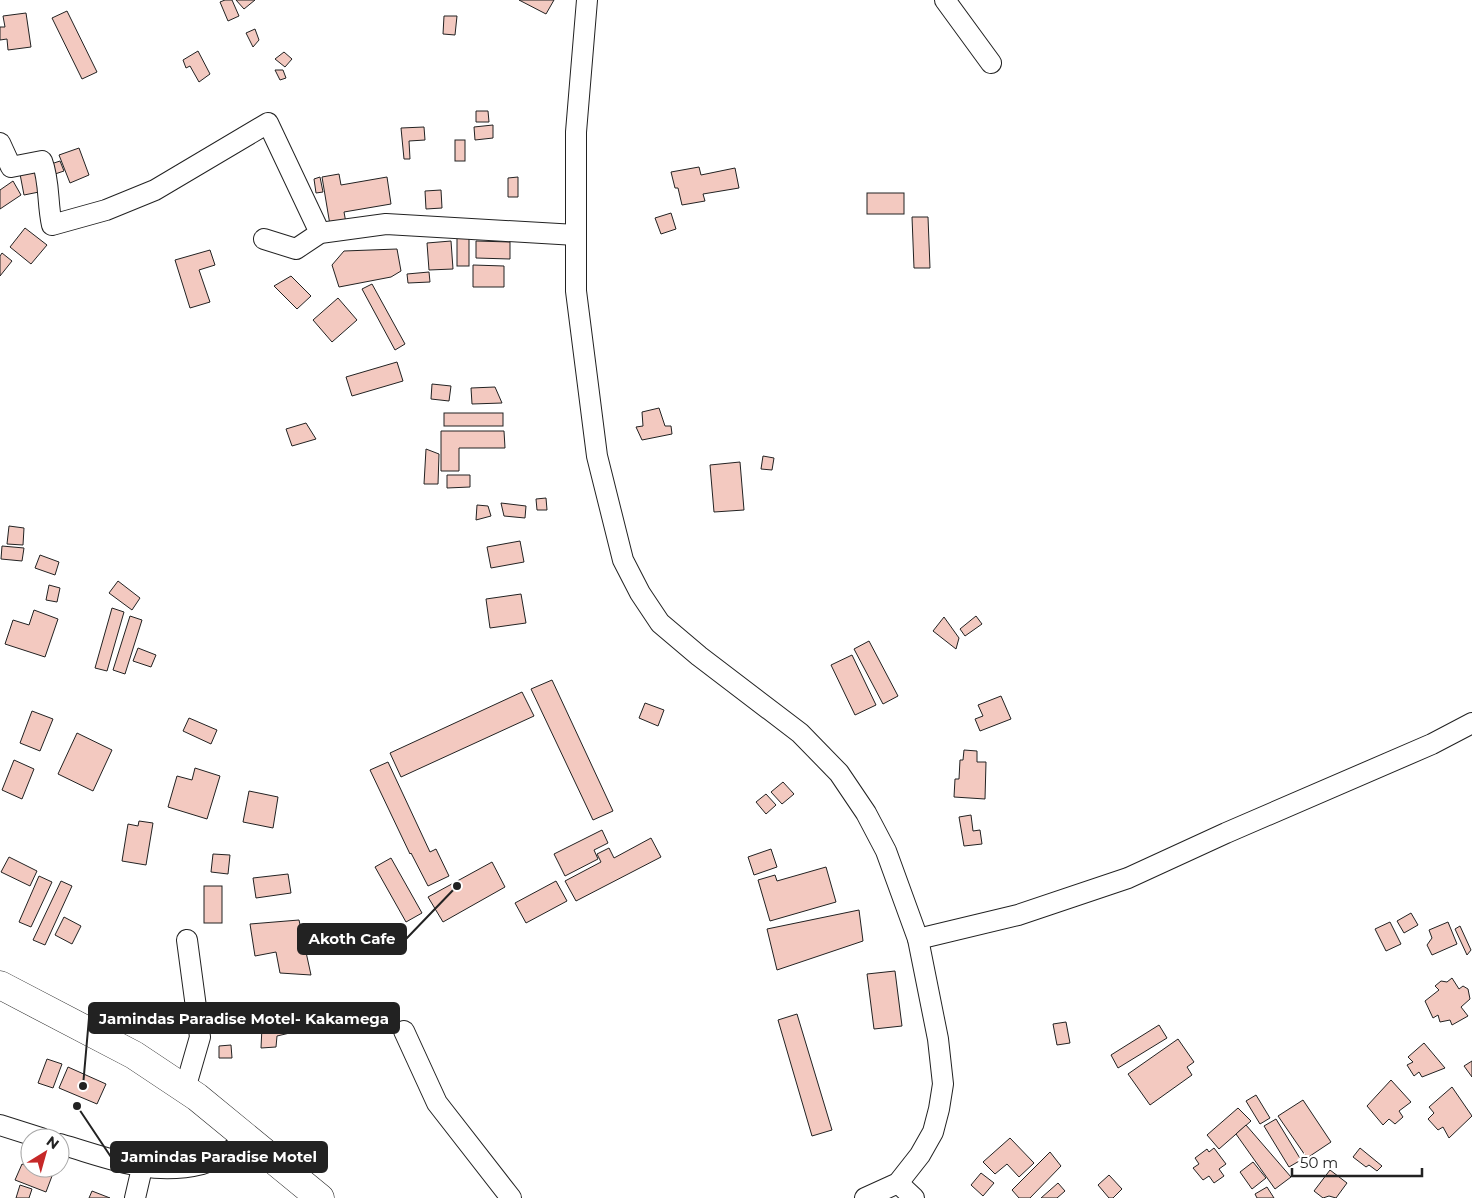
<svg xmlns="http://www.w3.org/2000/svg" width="1472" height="1198" viewBox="0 0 1472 1198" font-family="Montserrat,sans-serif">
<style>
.building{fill:#f3c9c0;stroke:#222}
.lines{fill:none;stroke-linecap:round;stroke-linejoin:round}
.minor-casing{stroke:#222;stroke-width:22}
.highway-casing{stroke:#222;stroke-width:29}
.minor{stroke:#fff;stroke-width:20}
.highway{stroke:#fff;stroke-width:28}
.leader{fill:none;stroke:#222;stroke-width:2}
.callout-dot{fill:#222;stroke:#fff;stroke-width:2}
.callout{fill:#222;stroke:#222;stroke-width:2}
.callout-label{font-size:15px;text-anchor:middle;font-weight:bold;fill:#fff}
</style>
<rect width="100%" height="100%" fill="#fff"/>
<!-- building -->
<g class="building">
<polygon points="225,0 232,0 239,16 228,21 220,2"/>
<polygon points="236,0 255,0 244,9"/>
<polygon points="519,0 554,0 546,14"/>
<polygon points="67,11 97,72 82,79 52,18"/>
<polygon points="26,13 31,47 8,50 7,39 0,40 0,27 5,27 3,16"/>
<polygon points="444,16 457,16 455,35 443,34"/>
<polygon points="255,29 259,40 253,47 246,33"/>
<polygon points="198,51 210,74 199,82 190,66 186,68 183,60"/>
<polygon points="284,52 292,59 285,67 275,59"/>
<polygon points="275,70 283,70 286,78 280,80"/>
<polygon points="476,111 488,111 489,122 476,122"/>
<polygon points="493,125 493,138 475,140 474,127"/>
<polygon points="424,127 425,140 409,141 410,159 404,159 401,128"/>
<rect x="455" y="140" width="10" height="21"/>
<polygon points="79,148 89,175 70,183 59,155"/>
<polygon points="60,161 64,171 55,174 51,164"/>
<polygon points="699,167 701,175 735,168 739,188 703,194 705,201 682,205 678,188 675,188 671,172"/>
<polygon points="40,170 44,191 24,195 20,174"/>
<polygon points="339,174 341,185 387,177 391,204 344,212 346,223 330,225 322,177"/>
<polygon points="320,177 323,192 316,193 314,179"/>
<polygon points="518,177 518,197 508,197 508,178"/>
<polygon points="13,181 21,195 0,209 0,190"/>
<polygon points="441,190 442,208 426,209 425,191"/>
<rect x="867" y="193" width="37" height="21"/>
<polygon points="671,213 676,229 661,234 655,218"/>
<polygon points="912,217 928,217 930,268 914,268"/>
<polygon points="25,228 47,245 31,264 10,247"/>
<rect x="457" y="237" width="12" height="29"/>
<polygon points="451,241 453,269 429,270 427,243"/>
<polygon points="476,241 510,242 510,259 476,258"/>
<polygon points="397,249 401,271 391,277 339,287 332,265 344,251"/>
<polygon points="210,250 215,265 199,270 210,302 190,308 175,260"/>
<polygon points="2,253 12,261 0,276 0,256"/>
<polygon points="473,265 504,266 504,287 473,287"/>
<polygon points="429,272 430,282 408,283 407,274"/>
<polygon points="291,276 311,296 297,309 274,286"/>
<polygon points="372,284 405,344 395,350 362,289"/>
<polygon points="338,298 357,320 332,342 313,320"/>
<polygon points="397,362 403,381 352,396 346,377"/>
<polygon points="432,384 451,386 449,401 431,399"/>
<polygon points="495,387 502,403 472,404 471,388"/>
<polygon points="659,408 665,426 671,426 672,434 642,440 636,427 643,426 642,412"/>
<rect x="444" y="413" width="59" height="13"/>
<polygon points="306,423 316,439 292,446 286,429"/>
<polygon points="441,431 504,431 505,448 459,448 459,471 441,471"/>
<polygon points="426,449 439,454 438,484 424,484"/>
<polygon points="763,456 774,458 772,470 761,469"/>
<polygon points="740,462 744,510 714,512 710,465"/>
<polygon points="447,475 470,475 470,487 447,488"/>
<polygon points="546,498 547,510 537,510 536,499"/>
<polygon points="501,503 526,506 525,518 504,516"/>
<polygon points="477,505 488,506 491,516 476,520"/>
<polygon points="9,526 24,528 23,545 7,544"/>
<polygon points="520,541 524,562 491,568 487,547"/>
<polygon points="2,546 24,548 22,561 1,559"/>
<polygon points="40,555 59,562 55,575 35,568"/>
<polygon points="118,581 140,598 132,610 109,593"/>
<polygon points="49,585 60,588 57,602 46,600"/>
<polygon points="521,594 526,623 490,628 486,599"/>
<polygon points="112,608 124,612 107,671 95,668"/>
<polygon points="34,610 58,619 45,657 5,644 13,620 29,625"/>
<polygon points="130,616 142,620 125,674 113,670"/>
<polygon points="976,616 982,624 965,636 960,629"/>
<polygon points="944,617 959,638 956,649 933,631"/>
<polygon points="869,641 898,696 883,704 854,649"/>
<polygon points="138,648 156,655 151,667 133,661"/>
<polygon points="852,655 876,705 855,715 831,665"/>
<polygon points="552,680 613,811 593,820 531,689"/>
<polygon points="522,692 534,716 401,777 390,753"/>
<polygon points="1001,696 1011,719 980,731 975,719 983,716 978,705"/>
<polygon points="645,703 664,710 658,726 639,718"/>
<polygon points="32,711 53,719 40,751 20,743"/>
<polygon points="189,718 217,730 211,744 183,731"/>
<polygon points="77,733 112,750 93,791 58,774"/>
<polygon points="964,750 977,751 977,762 986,762 985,799 954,797 955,779 959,779 960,760 963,760"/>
<polygon points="14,760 34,769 22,799 2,790"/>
<polygon points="388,762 430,852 436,849 449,876 428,886 411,853 410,854 370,770"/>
<polygon points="195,768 220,776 207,819 168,807 177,776 192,780"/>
<polygon points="783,782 794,794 782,804 771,792"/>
<polygon points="249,791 278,797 273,828 243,822"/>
<polygon points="766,794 776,805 766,814 756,802"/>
<polygon points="971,815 973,831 980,830 982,844 964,846 959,817"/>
<polygon points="139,821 153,823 146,865 122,861 128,824 138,826"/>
<polygon points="602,830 608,843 594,850 598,859 565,876 554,854"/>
<polygon points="651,838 661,857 576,901 565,881 601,862 597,854 609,848 614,858"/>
<polygon points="771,849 777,867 754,875 748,857"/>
<polygon points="213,854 230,855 228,874 211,872"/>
<polygon points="9,857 37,871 30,886 1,872"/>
<polygon points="391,858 422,913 406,922 375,867"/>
<polygon points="492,862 505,887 443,922 428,897"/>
<polygon points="826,867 836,902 770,921 758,880 775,875 777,881"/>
<polygon points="288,874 291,893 256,898 253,878"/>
<polygon points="39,876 52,882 31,927 19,922"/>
<polygon points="61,881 72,886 45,945 33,940"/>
<polygon points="556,881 567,901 526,923 515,903"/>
<rect x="204" y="886" width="18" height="37"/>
<polygon points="859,910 863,941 777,970 767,929"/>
<polygon points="1411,913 1418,925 1404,933 1397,921"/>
<polygon points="64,917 81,926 72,944 55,935"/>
<polygon points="299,920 311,975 280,973 276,952 255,956 250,924"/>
<polygon points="1390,922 1401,944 1386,951 1375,929"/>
<polygon points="1448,922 1457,944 1432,955 1427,945 1432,938 1429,930"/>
<polygon points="1460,926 1471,950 1467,955 1455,929"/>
<polygon points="895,971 902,1026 874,1029 867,974"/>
<polygon points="1452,978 1459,989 1463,986 1468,989 1470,999 1461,1007 1468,1016 1452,1025 1450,1020 1440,1022 1438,1015 1433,1018 1425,1001 1439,990 1435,986 1441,981 1447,982"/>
<polygon points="290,1005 295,1020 294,1032 277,1036 276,1047 261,1048 262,1027 245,1028 246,1008"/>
<polygon points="797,1014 832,1130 812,1136 778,1020"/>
<polygon points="1066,1022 1070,1043 1057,1045 1053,1024"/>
<polygon points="1159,1025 1167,1038 1118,1068 1111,1055"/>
<polygon points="1178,1039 1194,1062 1187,1067 1192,1075 1150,1105 1128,1074"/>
<polygon points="1424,1043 1445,1068 1422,1077 1419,1072 1414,1076 1407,1065 1413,1062 1408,1057"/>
<polygon points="231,1045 232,1058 219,1058 219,1046"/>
<polygon points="47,1059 62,1064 53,1088 38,1083"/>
<polygon points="1472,1061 1472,1077 1464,1066"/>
<polygon points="68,1067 106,1084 97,1104 59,1088"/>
<polygon points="1391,1080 1411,1102 1399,1111 1403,1117 1395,1124 1389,1119 1383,1125 1367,1106"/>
<polygon points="1452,1087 1472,1116 1449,1138 1443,1127 1438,1130 1428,1119 1434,1113 1429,1107"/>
<polygon points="1256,1095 1270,1118 1260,1124 1246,1101"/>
<polygon points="1303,1100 1331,1142 1307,1158 1278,1116"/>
<polygon points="1238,1108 1251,1121 1219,1149 1207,1135"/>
<polygon points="1276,1119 1301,1160 1289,1167 1264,1126"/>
<polygon points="1246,1125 1291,1177 1275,1189 1236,1134"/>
<polygon points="1010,1138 1034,1163 1019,1177 1007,1164 995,1174 983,1162"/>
<polygon points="1214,1148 1226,1164 1219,1169 1224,1176 1214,1183 1209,1176 1203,1180 1193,1168 1199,1164 1195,1158 1207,1149 1209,1152"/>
<polygon points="1360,1148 1382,1166 1377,1171 1369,1165 1366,1167 1353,1157"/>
<polygon points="1050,1152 1061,1166 1030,1198 1019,1198 1012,1190"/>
<polygon points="1253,1162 1266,1178 1252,1189 1240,1172"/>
<polygon points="22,1164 52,1176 46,1192 15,1180"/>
<polygon points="1330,1170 1347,1183 1336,1198 1329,1196 1323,1198 1314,1191"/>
<polygon points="981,1173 994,1183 983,1196 971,1185"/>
<polygon points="1109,1175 1122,1189 1113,1198 1109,1198 1098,1185"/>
<polygon points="1058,1183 1065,1191 1057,1198 1041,1198"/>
<polygon points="20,1185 32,1189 29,1198 16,1198"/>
<polygon points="1267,1187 1274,1198 1257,1198 1255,1194"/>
<polygon points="92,1191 110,1198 89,1198"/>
</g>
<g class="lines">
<!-- minor casing -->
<g class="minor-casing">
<g id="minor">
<polyline points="587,0 576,132 576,291 597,456 623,560 640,593 660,623 699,656 800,733 839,773 866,813 886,851 918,939 938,1039 943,1084 939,1109 933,1132 920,1155 898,1183 865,1198"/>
<polyline points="945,0 991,63"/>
<path d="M 0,143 L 11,167 L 42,161 C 50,182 47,203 52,225 L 106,210 L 155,190 L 268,123 L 320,233"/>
<polyline points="264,239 296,249 320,233 386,224 576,235"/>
<polyline points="918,939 1018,915 1128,878 1226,833 1432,744 1472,723"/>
<polyline points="404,1031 437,1103 511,1198"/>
<polyline points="185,1089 200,1037 187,940"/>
<polyline points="0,1125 41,1138"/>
<path d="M 60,1144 C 109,1158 151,1177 202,1164 C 218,1160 235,1147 250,1139"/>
<polyline points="898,1183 914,1198"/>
<polyline points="135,1198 142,1168"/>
</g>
</g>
<!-- highway casing -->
<g class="highway-casing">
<polyline id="highway" points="0,985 134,1055 197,1097 320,1198"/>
</g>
<!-- minor -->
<use href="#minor" class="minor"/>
<!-- highway -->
<use href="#highway" class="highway"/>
</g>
<!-- callouts -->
<path class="leader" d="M457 886L406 939M83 1086L89 1018M77 1106L111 1157"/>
<g class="callout-dot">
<circle cx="457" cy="886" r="5"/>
<circle cx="83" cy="1086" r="5"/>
<circle cx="77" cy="1106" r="5"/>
</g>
<g class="callout">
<rect x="298" y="924" width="108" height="30" rx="5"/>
<rect x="89" y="1003" width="310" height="30" rx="5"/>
<rect x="111" y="1142" width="216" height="30" rx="5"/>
</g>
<g class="callout-label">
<text x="352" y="944">Akoth Cafe</text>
<text x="244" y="1024">Jamindas Paradise Motel- Kakamega</text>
<text x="219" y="1162">Jamindas Paradise Motel</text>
</g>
<!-- north arrow -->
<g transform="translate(45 1153) rotate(37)"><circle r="24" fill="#ffffff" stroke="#a7a7a7"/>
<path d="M0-4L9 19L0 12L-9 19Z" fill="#c62828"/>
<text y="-8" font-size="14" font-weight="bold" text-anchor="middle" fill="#222222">N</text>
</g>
<!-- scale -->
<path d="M1292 1168v8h130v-8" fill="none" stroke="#222222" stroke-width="2.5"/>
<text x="1300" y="1168" font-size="15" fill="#222222" stroke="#ffffff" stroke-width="4" paint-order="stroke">50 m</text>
</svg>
